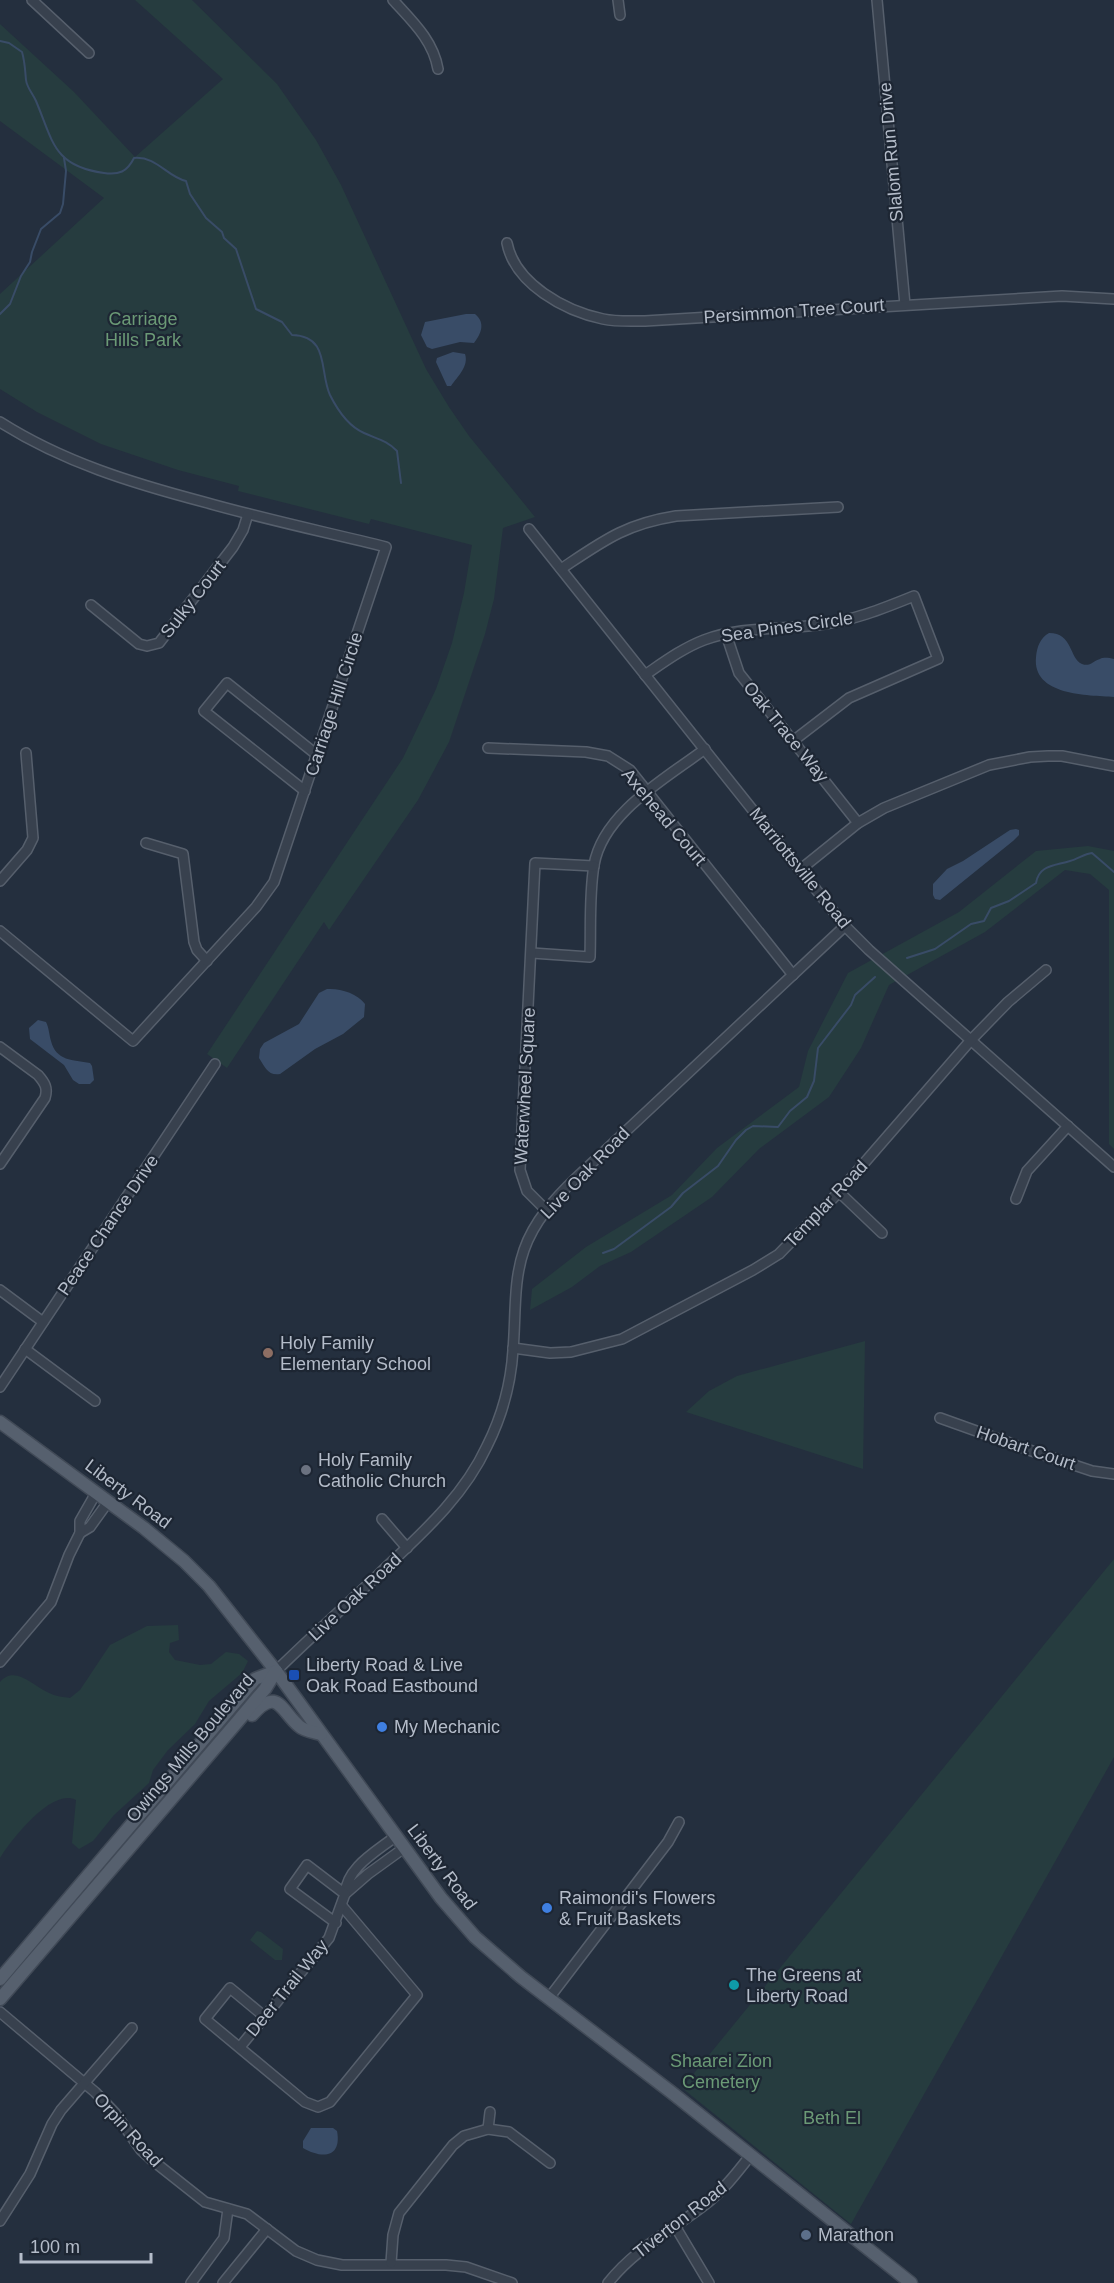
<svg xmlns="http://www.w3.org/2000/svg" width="1114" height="2283" viewBox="0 0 1114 2283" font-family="Helvetica,sans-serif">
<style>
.green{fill:#263c3f}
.water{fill:#394c67}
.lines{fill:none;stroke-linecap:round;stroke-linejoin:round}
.stream{stroke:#394c67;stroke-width:2}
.minor-casing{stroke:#565f6c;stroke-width:12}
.major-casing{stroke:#414a57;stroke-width:15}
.minor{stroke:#38414e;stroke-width:9}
.major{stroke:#56606e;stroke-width:12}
.education-dot{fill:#8d6e63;stroke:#1d2633;stroke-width:2}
.worship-dot{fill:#6b7280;stroke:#1d2633;stroke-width:2}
.transit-dot{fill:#1a4fb4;stroke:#1d2633;stroke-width:2}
.shop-dot{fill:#3f7fe0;stroke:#1d2633;stroke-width:2}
.culture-dot{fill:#0f9aa8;stroke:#1d2633;stroke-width:2}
.service-dot{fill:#5c6f8a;stroke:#1d2633;stroke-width:2}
.labels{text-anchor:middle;stroke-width:4.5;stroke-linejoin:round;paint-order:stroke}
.street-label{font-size:18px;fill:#b4bcc9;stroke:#1d2633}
.park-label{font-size:18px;fill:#6b9a76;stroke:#1d2633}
.poi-label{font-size:18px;fill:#b4bcc9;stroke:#1d2633;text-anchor:start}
</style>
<rect width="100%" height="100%" fill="#242f3e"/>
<!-- green -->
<g class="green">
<polygon points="135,0 192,0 277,84 316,140 341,185 426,369 449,407 469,436 535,517 503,528 494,599 485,634 449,742 418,800 329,930 324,922 227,1068 207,1054 403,758 436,689 452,643 464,593 472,545 371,519 369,524 238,491 239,486 178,470 101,444 37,412 0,389 0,294 104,198 0,121 0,24 74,92 135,157 223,79"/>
<polygon points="1088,846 1114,851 1114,1149 1109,1144 1109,890 1090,874 1065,870 985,932 889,985 861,1048 829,1097 759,1149 712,1197 631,1252 600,1266 572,1287 530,1310 532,1289 586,1247 672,1195 717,1148 799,1087 808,1051 848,973 959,912 1036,851"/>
<polygon points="865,1341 863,1469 686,1412 709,1391 737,1376"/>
<polygon points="1114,1559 1114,1757 851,2224 682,2088"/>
<path d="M 178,1625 L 179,1640 L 170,1643 L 169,1652 L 175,1660 L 200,1665 L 211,1664 L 226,1652 L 239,1654 L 248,1661 L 242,1673 L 209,1701 L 195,1724 L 168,1750 L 153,1770 L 149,1783 L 114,1815 L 93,1841 L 79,1849 L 72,1843 L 76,1800 C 52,1787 11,1840 0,1858 L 0,1682 C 15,1665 32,1685 47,1692 C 54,1696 63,1697 70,1698 L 80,1690 L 110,1645 L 147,1626 Z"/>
<polygon points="257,1931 261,1932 283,1949 282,1960 275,1960 250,1940"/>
</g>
<!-- water -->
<g class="water">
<path d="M 466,314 L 475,314 C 486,323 481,334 474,343 L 460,342 L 432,349 L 427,347 L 421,335 L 425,322 Z"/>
<path d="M 453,352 L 465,354 C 469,366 458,376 451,386 L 447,386 L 436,362 L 437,358 Z"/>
<path d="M 1049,633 C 1073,633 1069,658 1082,664 C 1090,667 1093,661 1100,659 C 1104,657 1109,658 1114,659 L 1114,697 C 1088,695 1032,696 1036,657 C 1037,647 1040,638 1049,633 Z"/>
<polygon points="1016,829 1019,830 1019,835 1013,841 940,900 935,899 933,895 933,884 947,869 963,861 1010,830"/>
<path d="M 327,989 C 340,988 357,993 365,1004 L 364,1017 L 343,1034 L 315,1049 L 280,1074 C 268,1076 265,1067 259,1058 L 260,1049 L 264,1043 L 299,1024 L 319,993 Z"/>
<path d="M 38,1020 L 46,1022 C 49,1028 49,1034 51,1041 C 56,1061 73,1060 90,1063 L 92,1066 L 94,1080 L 90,1084 L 79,1084 L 73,1080 L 64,1065 L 30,1039 L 29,1028 Z"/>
<path d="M 311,2128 L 333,2128 L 337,2131 C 342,2158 322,2159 303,2148 L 303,2141 Z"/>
</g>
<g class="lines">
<!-- stream -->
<g class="stream">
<path d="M 0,41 L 9,43 L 22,52 C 25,62 25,70 26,80 C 27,88 33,94 36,101 C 53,141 53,166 104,173 C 119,175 127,172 134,158 C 157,156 167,177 186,181 L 190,194 L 206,218 L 222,232 L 224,238 L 236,249 L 256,309 L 282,322 L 292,335 C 330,336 319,371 330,395 C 338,411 348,426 364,433 C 377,439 386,440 397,451 L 401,483"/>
<polyline points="0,314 10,304 21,276 30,262 32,252 41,229 60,213 63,204 66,171 64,158"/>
<path d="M 907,958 L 935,949 L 971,924 L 984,921 L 991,908 L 1009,901 L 1036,883 C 1039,865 1054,866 1070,861 C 1078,859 1084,854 1092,853 L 1114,872"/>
<polyline points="603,1253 614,1249 671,1207 683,1193 718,1166 736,1140 746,1130 753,1126 778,1127 790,1111 807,1097 814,1081 818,1048 851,1005 855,995 875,977"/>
</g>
<!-- minor casing -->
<g class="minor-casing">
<g id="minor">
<polyline points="32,0 89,53"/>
<path d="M 393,0 C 412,21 433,40 438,69"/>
<polyline points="618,0 620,15"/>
<polyline points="877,0 905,305"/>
<path d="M 507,243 C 515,284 565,311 603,319 C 617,322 631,321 645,321 L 1062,296 L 1114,299"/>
<path d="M 0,422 C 63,462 132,483 204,502 C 264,519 325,532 386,547 L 274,882 L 256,907 L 133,1041 L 0,931"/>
<polyline points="529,529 845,926 869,950 1114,1167"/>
<path d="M 561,569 C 603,541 625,524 676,516 L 838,507"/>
<polyline points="91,605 139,644 147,646 159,643 233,547 243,530 248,514"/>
<polyline points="726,634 739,673 858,823"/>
<path d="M 645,675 C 664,662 683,648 704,640 C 741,626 780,630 818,625 C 852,621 882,609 914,596 L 938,659 L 849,698 L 793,741"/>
<polyline points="488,748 586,752 608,756 630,770 793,975"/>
<polyline points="305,791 204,711 227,683 317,755"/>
<polyline points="146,843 183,854 194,942 197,950 207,961"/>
<polyline points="801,869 858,823 884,808 989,765 1030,757 1048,756 1062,756 1114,766"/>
<polyline points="0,881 27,850 33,838 26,753"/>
<path d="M 532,953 L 590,957 C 591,927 589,895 594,865 C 603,813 665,779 705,749"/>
<path d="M 0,1047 L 38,1075 C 45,1083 48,1088 45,1098 L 0,1164"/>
<polyline points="839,1192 882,1233"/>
<polyline points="1016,1199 1027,1171 1068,1126"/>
<polyline points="546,1210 527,1191 520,1170 535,863 594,866"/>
<polyline points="0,1290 43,1322"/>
<polyline points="513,1348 550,1353 571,1352 622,1339 753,1270 779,1254 839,1192 971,1040 1008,1002 1046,970"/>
<polyline points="25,1349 95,1401"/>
<polyline points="0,1387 215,1064"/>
<polyline points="940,1418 1032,1451 1092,1471 1114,1474"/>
<polyline points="382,1519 407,1548"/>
<polyline points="80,1533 90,1527 108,1502"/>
<polyline points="0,1662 51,1602 69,1555 80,1533 80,1521 96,1493"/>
<path d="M 276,1671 C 310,1638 345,1606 379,1574 C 420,1535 463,1498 487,1446 C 502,1416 511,1383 513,1350 C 516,1317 513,1281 524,1250 C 534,1221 555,1198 577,1177 L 845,926"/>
<path d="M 396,1836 C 376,1852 347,1867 345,1894 L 368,1874 L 404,1848"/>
<polyline points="549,1998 668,1842 679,1822"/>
<polyline points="0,2012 95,2092 115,2113 141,2150 152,2160 205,2202 247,2214 296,2251 317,2260 342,2265 446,2265 466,2267 512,2283"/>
<polyline points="265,2017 230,1988 205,2019 305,2102 318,2107 330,2102 417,1995 342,1906"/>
<polyline points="240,2047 329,1938 345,1894 307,1865 290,1889 336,1923"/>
<polyline points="488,2129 490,2112"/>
<polyline points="0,2221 30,2174 52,2124 61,2110 132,2028"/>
<polyline points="675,2226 709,2283"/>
<polyline points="391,2263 393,2235 399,2213 453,2145 464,2136 488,2129 509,2132 550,2163"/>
<polyline points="191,2283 224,2238 228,2209"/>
<polyline points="223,2283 267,2229"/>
<path d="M 608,2283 C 634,2250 670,2231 702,2207 C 722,2192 736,2174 750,2156"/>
</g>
</g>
<!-- major casing -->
<g class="major-casing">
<g id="major">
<polyline points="0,1422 144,1528 184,1561 209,1586 276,1671 441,1898 475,1937 521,1977 671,2092 911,2283"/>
<path d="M 252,1715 C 278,1686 281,1711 299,1726 C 304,1731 314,1732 321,1734"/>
<polyline points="0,1979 255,1679 276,1671"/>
<polyline points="0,1999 238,1721 265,1689 276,1671"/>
</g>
</g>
<!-- minor -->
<use href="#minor" class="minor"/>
<!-- major -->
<use href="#major" class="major"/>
</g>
<!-- markers -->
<circle class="education-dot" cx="268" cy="1353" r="6"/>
<circle class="worship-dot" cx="306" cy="1470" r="6"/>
<rect class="transit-dot" x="288" y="1669" width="12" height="12" rx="3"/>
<g class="shop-dot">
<circle cx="382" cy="1727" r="6"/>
<circle cx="547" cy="1908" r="6"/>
</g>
<circle class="culture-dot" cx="734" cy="1985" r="6"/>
<circle class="service-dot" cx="806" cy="2235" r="6"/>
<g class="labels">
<!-- street labels -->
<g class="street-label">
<text transform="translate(891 152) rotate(-95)" y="6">Slalom Run Drive</text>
<text transform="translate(794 311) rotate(-4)" y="6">Persimmon Tree Court</text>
<text transform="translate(193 599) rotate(-52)" y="6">Sulky Court</text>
<text transform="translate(787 627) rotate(-8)" y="6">Sea Pines Circle</text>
<text transform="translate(334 704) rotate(-72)" y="6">Carriage Hill Circle</text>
<text transform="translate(786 732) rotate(51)" y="6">Oak Trace Way</text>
<text transform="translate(664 817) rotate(50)" y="6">Axehead Court</text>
<text transform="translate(800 868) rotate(51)" y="6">Marriottsville Road</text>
<text transform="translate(525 1086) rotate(-87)" y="6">Waterwheel Square</text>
<text transform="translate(585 1173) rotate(-46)" y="6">Live Oak Road</text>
<text transform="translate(826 1204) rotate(-47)" y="6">Templar Road</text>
<text transform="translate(108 1225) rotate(-56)" y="6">Peace Chance Drive</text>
<text transform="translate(1026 1448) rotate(19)" y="6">Hobart Court</text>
<text transform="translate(128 1494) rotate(37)" y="6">Liberty Road</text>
<text transform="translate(355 1597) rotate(-43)" y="6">Live Oak Road</text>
<text transform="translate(190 1748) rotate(-50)" y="6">Owings Mills Boulevard</text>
<text transform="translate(442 1867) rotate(53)" y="6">Liberty Road</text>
<text transform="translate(287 1988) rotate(-51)" y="6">Deer Trail Way</text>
<text transform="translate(128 2130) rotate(48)" y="6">Orpin Road</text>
<text transform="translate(680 2220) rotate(-38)" y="6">Tiverton Road</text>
</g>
<!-- park labels -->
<g class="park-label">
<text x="143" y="325">Carriage<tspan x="143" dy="21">Hills Park</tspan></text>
<text x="721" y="2067">Shaarei Zion<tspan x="721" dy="21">Cemetery</tspan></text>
<text x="832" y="2124">Beth El</text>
</g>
<!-- poi labels -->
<g class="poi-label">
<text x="280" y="1349">Holy Family<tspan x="280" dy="21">Elementary School</tspan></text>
<text x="318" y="1466">Holy Family<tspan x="318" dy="21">Catholic Church</tspan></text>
<text x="306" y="1671">Liberty Road &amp; Live<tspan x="306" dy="21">Oak Road Eastbound</tspan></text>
<text x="394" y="1733">My Mechanic</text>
<text x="559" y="1904">Raimondi's Flowers<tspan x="559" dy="21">&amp; Fruit Baskets</tspan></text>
<text x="746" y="1981">The Greens at<tspan x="746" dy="21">Liberty Road</tspan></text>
<text x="818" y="2241">Marathon</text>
</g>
</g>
<!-- scale -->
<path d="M21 2253v9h130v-9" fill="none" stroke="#b4bcc9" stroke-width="3"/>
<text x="30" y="2253" font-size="18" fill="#b4bcc9" stroke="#1d2633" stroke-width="4.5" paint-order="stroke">100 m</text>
</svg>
